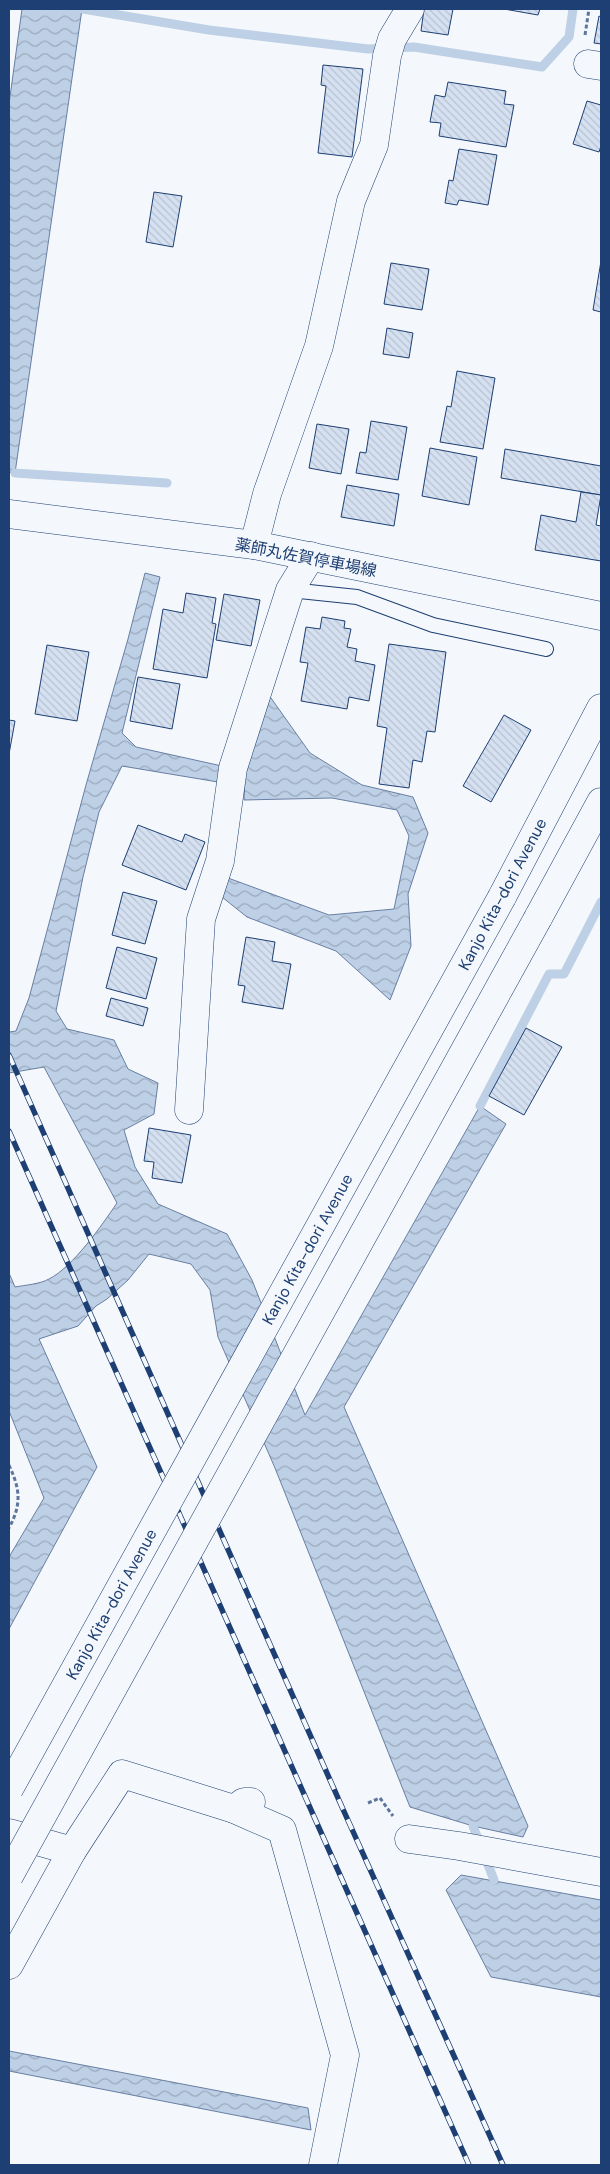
<svg xmlns="http://www.w3.org/2000/svg" width="610" height="2174" viewBox="0 0 610 2174" font-family="'DM Sans','Noto Sans JP',sans-serif">
<style>
.water{fill:url(#water-waves);stroke:#687fa3}
.lines{fill:none;stroke-linecap:round;stroke-linejoin:round}
.stream{stroke:#bed0e5;stroke-width:9}
.building{fill:url(#building-back-hatch);stroke:#1d3f73}
.service-casing{stroke:#1d3f73;stroke-width:16}
.minor-casing{stroke:#1d3f73;stroke-width:29}
.secondary-casing{stroke:#1d3f73;stroke-width:29}
.trunk-casing{stroke:#1d3f73;stroke-width:29}
.path{stroke:#5e769c;stroke-width:3;stroke-dasharray:4 2.5;stroke-linecap:butt}
.service{stroke:#f4f7fb;stroke-width:14}
.minor{stroke:#f4f7fb;stroke-width:28}
.secondary{stroke:#f4f7fb;stroke-width:28}
.trunk{stroke:#f4f7fb;stroke-width:28}
.rail-casing{stroke:#1d3f73;stroke-width:5.5}
.rail{stroke:#f4f7fb;stroke-width:4;stroke-dasharray:11;stroke-linecap:butt}
.trunk-bridge-casing{stroke:#1d3f73;stroke-width:29;stroke-linecap:butt}
.trunk-bridge{stroke:#f4f7fb;stroke-width:28}
.labels{text-anchor:middle;stroke-width:4;stroke-linejoin:round;paint-order:stroke}
.street-label{font-size:16px;fill:#1d3f73;stroke:#f4f7fb}
</style>
<defs>
<pattern id="water-waves" width="16" height="10" patternUnits="userSpaceOnUse" patternTransform="scale(1.25)"><rect width="16" height="10" fill="#bed0e5"/><path d="M0 5q4-4 8 0t8 0" fill="none" stroke="#9aaabe"/></pattern>
<pattern id="building-back-hatch" width="6" height="6" patternUnits="userSpaceOnUse" patternTransform="scale(1.25)"><rect width="6" height="6" fill="#d5e0f0"/><path d="M-1 5l2 2M0 0l6 6M5-1l2 2" fill="none" stroke="#b6c1d1"/></pattern>
</defs>
<rect width="100%" height="100%" fill="#f4f7fb"/>
<!-- water -->
<g class="water">
<polygon points="22,9 82,9 15,473 9,472 9,104"/>
<path d="M 145,573 L 160,577 L 122,733 L 136,747 L 222,766 L 218,782 L 122,766 L 99,812 L 83,877 L 56,1011 L 67,1029 L 114,1040 L 128,1069 L 158,1083 L 154,1114 L 124,1130 L 135,1167 L 158,1204 L 227,1234 L 252,1280 L 305,1415 L 480,1106 L 506,1124 L 344,1407 L 528,1826 L 523,1837 L 473,1826 L 410,1807 L 275,1468 L 218,1337 L 210,1290 L 191,1264 L 149,1254 L 128,1280 L 107,1299 L 96,1306 L 78,1326 L 39,1339 L 97,1467 L 9,1629 L 9,1557 L 44,1498 L 9,1411 L 9,1273 L 15,1287 C 26,1285 40,1284 49,1279 C 73,1267 102,1225 117,1203 L 44,1067 L 9,1073 L 9,1032 L 16,1031 L 29,998 L 86,785 L 128,639 Z"/>
<polygon points="266,691 310,753 362,785 413,797 428,833 408,894 411,946 390,1000 336,951 247,917 222,897 228,878 329,915 394,909 409,836 397,810 332,798 244,800 245,777"/>
<polygon points="461,1875 601,1900 601,1997 491,1977 446,1890"/>
<polygon points="9,2051 308,2108 311,2130 9,2071"/>
</g>
<g class="lines">
<!-- stream -->
<g class="stream">
<polyline points="83,9 209,30 368,49 414,47 542,67 569,37 573,9"/>
<polyline points="15,473 167,483"/>
<polyline points="480,1106 549,974 564,974 601,902"/>
<polyline points="473,1826 494,1880"/>
</g>
</g>
<!-- building -->
<g class="building">
<polygon points="424,9 453,9 448,35 421,31"/>
<polygon points="504,9 540,9 538,15"/>
<polygon points="599,16 601,17 601,44 594,43"/>
<polygon points="323,65 363,69 352,157 318,153 326,86 321,85"/>
<polygon points="448,82 506,91 504,104 514,105 506,147 439,136 441,123 430,122 435,95 445,97"/>
<polygon points="587,101 601,105 601,146 599,152 573,144"/>
<polygon points="459,149 497,155 488,205 459,200 457,205 445,203 449,180 453,181"/>
<polygon points="154,192 182,196 173,247 146,242"/>
<polygon points="601,261 601,312 593,310"/>
<polygon points="391,263 429,269 422,310 384,304"/>
<polygon points="387,328 413,333 409,358 383,354"/>
<polygon points="457,371 495,378 483,449 440,442 447,406 451,407"/>
<polygon points="371,421 407,427 398,480 356,473 360,452 366,453"/>
<polygon points="317,424 349,429 341,474 309,468"/>
<polygon points="430,448 477,457 469,505 422,496"/>
<polygon points="505,449 601,466 601,495 501,478"/>
<polygon points="347,485 399,494 394,526 341,517"/>
<polygon points="581,492 601,495 596,525 601,526 601,561 535,550 541,515 576,522"/>
<polygon points="186,593 216,598 212,623 216,624 207,678 153,669 163,609 183,613"/>
<polygon points="224,594 260,600 251,646 216,640"/>
<polygon points="322,617 345,621 344,628 351,629 347,647 357,649 355,661 375,665 369,701 349,697 347,709 301,701 308,663 300,662 306,627 320,629"/>
<polygon points="389,644 446,652 435,732 427,731 422,762 413,760 409,788 379,784 387,728 377,726"/>
<polygon points="47,645 89,652 77,721 35,714"/>
<polygon points="138,677 180,684 172,729 130,721"/>
<polygon points="504,715 531,730 491,802 463,786"/>
<polygon points="9,720 15,721 9,754"/>
<polygon points="138,825 182,842 185,834 205,842 186,890 122,865"/>
<polygon points="123,892 157,901 145,944 112,935"/>
<polygon points="246,937 275,942 272,961 291,964 283,1009 242,1002 245,986 238,985"/>
<polygon points="117,947 157,958 146,999 106,988"/>
<polygon points="111,998 148,1008 143,1026 106,1016"/>
<polygon points="526,1028 562,1047 524,1115 489,1096"/>
<polygon points="149,1128 191,1135 182,1183 152,1178 154,1162 144,1161"/>
</g>
<g class="lines">
<!-- service casing -->
<g class="service-casing">
<polyline id="service" points="290,590 357,597 433,625 546,649"/>
</g>
<!-- minor casing -->
<g class="minor-casing">
<g id="minor">
<polyline points="588,64 601,66"/>
<polyline points="254,545 267,494 319,346 351,201 374,145 387,56 392,39 410,9"/>
<polyline points="189,1110 201,919 220,861 233,768 290,590 311,556"/>
<polyline points="234,1809 282,1830 345,2055 323,2165"/>
<polyline points="9,1833 72,1851"/>
<polyline points="409,1839 459,1846 601,1872"/>
<polyline points="9,1965 72,1851 122,1774 234,1809 244,1802 251,1802"/>
</g>
</g>
<!-- secondary casing -->
<g class="secondary-casing">
<polyline id="secondary" points="9,514 254,545 601,616"/>
</g>
<!-- trunk casing -->
<g class="trunk-casing">
<g id="trunk">
<polyline points="502,897 601,708"/>
<polyline points="538,918 601,802"/>
</g>
</g>
<!-- path -->
<g class="path">
<polyline points="585,35 589,9"/>
<path d="M 9,1465 C 20,1489 22,1504 9,1528"/>
<polyline points="368,1803 380,1798 393,1816"/>
</g>
<!-- service -->
<use href="#service" class="service"/>
<!-- minor -->
<use href="#minor" class="minor"/>
<!-- secondary -->
<use href="#secondary" class="secondary"/>
<!-- trunk -->
<use href="#trunk" class="trunk"/>
<!-- rail casing -->
<g class="rail-casing">
<g id="rail">
<polyline points="9,1055 342,1807 503,2165"/>
<polyline points="9,1131 469,2165"/>
</g>
</g>
<!-- rail -->
<use href="#rail" class="rail"/>
<!-- trunk-bridge casing -->
<g class="trunk-bridge-casing">
<g id="trunk-bridge">
<polyline points="9,1789 502,897"/>
<polyline points="9,1876 538,918"/>
</g>
</g>
<!-- trunk-bridge -->
<use href="#trunk-bridge" class="trunk-bridge"/>
</g>
<g class="labels">
<!-- street labels -->
<g class="street-label">
<text transform="translate(306 557) rotate(11)" y="6">薬師丸佐賀停車場線</text>
<text transform="translate(502 894) rotate(-62)" y="6">Kanjo Kita-dori Avenue</text>
<text transform="translate(307 1249) rotate(-61)" y="6">Kanjo Kita-dori Avenue</text>
<text transform="translate(111 1604) rotate(-61)" y="6">Kanjo Kita-dori Avenue</text>
</g>
</g>
<!-- border -->
<rect width="610" height="2174" fill="none" stroke="#1d3f73" stroke-width="20"/>
</svg>
